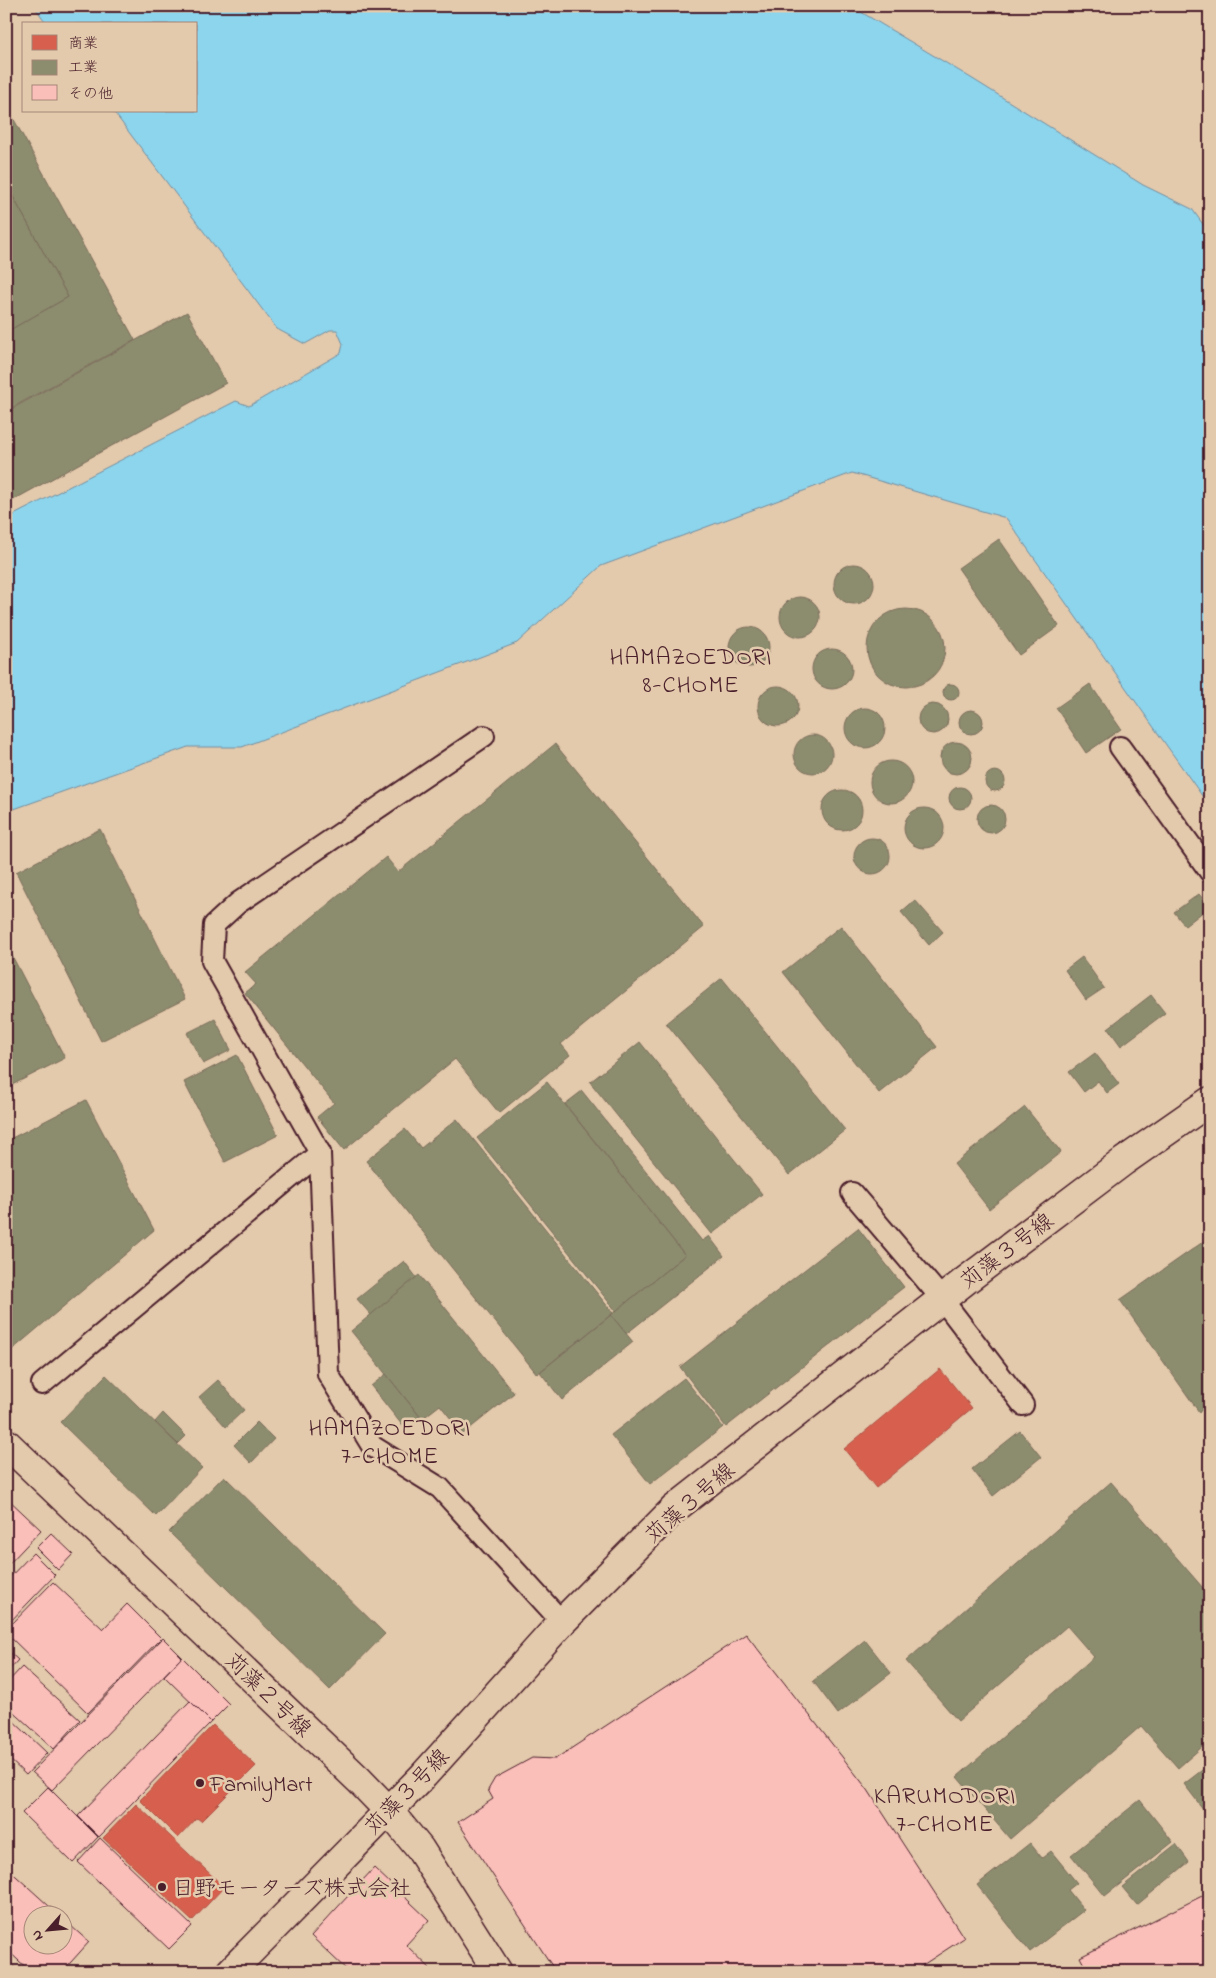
<svg xmlns="http://www.w3.org/2000/svg" width="1216" height="1978" viewBox="0 0 1216 1978" font-family="'Indie Flower','Klee One',sans-serif">
<style>
.water{fill:#8cd5ed;stroke:#728c9f}
.shops{fill:#d6604d;stroke:#ac4c43}
.industry{fill:#8c8c6e;stroke:#786b5a}
.building{fill:#fbbfba;stroke:#4a1f2b}
.lines{fill:none;stroke-linecap:round;stroke-linejoin:round}
.service-casing{stroke:#4a1f2b;stroke-width:24}
.minor-casing{stroke:#4a1f2b;stroke-width:31}
.tertiary-casing{stroke:#4a1f2b;stroke-width:31}
.service{stroke:#e4caac;stroke-width:20}
.minor{stroke:#e4caac;stroke-width:28}
.tertiary{stroke:#e4caac;stroke-width:28}
.poi-dot{fill:#4a1f2b;stroke:#e4caac;stroke-width:2}
.labels{text-anchor:middle;stroke-width:5;stroke-linejoin:round;paint-order:stroke}
.street-label{font-size:22px;fill:#4a1f2b;stroke:#e4caac}
.poi-label{font-size:22px;fill:#4a1f2b;stroke:#e4caac;text-anchor:start}
.neighbourhood-label{font-size:24px;letter-spacing:1px;fill:#4a1f2b;stroke:#e4caac}
</style>
<rect width="100%" height="100%" fill="#e4caac"/>
<filter id="ink" filterUnits="userSpaceOnUse"><feTurbulence type="fractalNoise" baseFrequency=".02" numOctaves="2"/><feDisplacementMap in="SourceGraphic" scale="10" xChannelSelector="R" yChannelSelector="G"/><feConvolveMatrix kernelMatrix="1 2 1 2 8 2 1 2 1" color-interpolation-filters="sRGB"/></filter>
<g filter="url(#ink)">
<!-- water -->
<polygon class="water" points="34,6 851,6 971,78 1143,185 1192,209 1210,234 1210,807 1006,518 852,473 601,566 517,643 242,747 188,747 14,809 8,799 6,800 6,519 236,401 249,406 341,353 343,344 337,330 330,330 305,344 277,329 113,111 196,111 196,24 47,24"/>
<!-- shops -->
<g class="shops">
<polygon points="940,1369 972,1408 876,1488 844,1449"/>
<polygon points="213,1725 256,1766 201,1821 197,1818 178,1838 140,1800"/>
<polygon points="136,1804 224,1887 192,1921 103,1838"/>
</g>
<!-- industry -->
<g class="industry">
<polygon points="6,105 135,340 6,411 6,332 68,297 6,184"/>
<polygon points="6,184 68,297 6,332"/>
<polygon points="187,312 226,383 6,504 6,412"/>
<polygon points="999,539 1059,626 1019,655 958,568"/>
<circle cx="854" cy="584" r="20"/>
<circle cx="800" cy="617" r="20"/>
<circle cx="906" cy="648" r="39"/>
<circle cx="749" cy="647" r="20"/>
<circle cx="832" cy="669" r="20"/>
<circle cx="951" cy="692" r="8"/>
<polygon points="1090,684 1121,729 1086,753 1056,708"/>
<circle cx="778" cy="706" r="20"/>
<circle cx="933" cy="719" r="15"/>
<circle cx="865" cy="728" r="20"/>
<circle cx="971" cy="722" r="12"/>
<circle cx="813" cy="754" r="19"/>
<circle cx="956" cy="758" r="16"/>
<polygon points="555,744 704,927 561,1044 570,1055 499,1113 455,1059 344,1150 317,1117 334,1103 245,993 256,984 245,972 386,857 398,872"/>
<circle cx="891" cy="782" r="21"/>
<circle cx="995" cy="781" r="10"/>
<circle cx="960" cy="798" r="11"/>
<circle cx="842" cy="810" r="20"/>
<circle cx="991" cy="819" r="14"/>
<circle cx="924" cy="828" r="20"/>
<polygon points="100,829 185,999 101,1041 16,872"/>
<circle cx="872" cy="856" r="18"/>
<polygon points="1199,894 1209,907 1185,926 1174,912"/>
<polygon points="915,900 943,932 929,945 901,912"/>
<polygon points="841,926 937,1047 879,1093 783,972"/>
<polygon points="6,944 65,1058 6,1088"/>
<polygon points="1082,957 1104,988 1086,1000 1065,970"/>
<polygon points="722,978 845,1130 789,1175 666,1023"/>
<polygon points="1151,995 1165,1013 1121,1046 1108,1028"/>
<polygon points="215,1019 231,1050 203,1064 187,1033"/>
<polygon points="640,1042 762,1194 712,1234 590,1082"/>
<polygon points="1095,1053 1119,1084 1107,1093 1098,1081 1084,1092 1069,1072"/>
<polygon points="237,1055 278,1135 225,1162 184,1082"/>
<polygon points="547,1082 685,1255 616,1311 477,1138"/>
<polygon points="582,1091 702,1241 709,1236 724,1256 626,1334 611,1315 685,1255 565,1104"/>
<polygon points="86,1100 154,1230 6,1355 6,1141"/>
<polygon points="1025,1107 1061,1152 989,1209 954,1164"/>
<polygon points="457,1119 613,1313 537,1374 366,1161 405,1129 421,1148"/>
<polygon points="858,1228 904,1287 726,1427 680,1367"/>
<polygon points="1210,1237 1210,1405 1199,1412 1120,1300"/>
<polygon points="404,1261 417,1278 371,1315 357,1299"/>
<polygon points="419,1275 514,1393 463,1434 440,1405 422,1419 351,1331"/>
<polygon points="611,1315 633,1342 562,1400 540,1372"/>
<polygon points="386,1374 421,1418 406,1430 371,1386"/>
<polygon points="106,1375 202,1468 156,1516 60,1422"/>
<polygon points="684,1378 723,1427 650,1484 611,1435"/>
<polygon points="218,1380 244,1410 226,1427 199,1397"/>
<polygon points="163,1413 186,1436 178,1444 155,1422"/>
<polygon points="257,1422 274,1439 251,1463 234,1445"/>
<polygon points="1020,1431 1041,1457 993,1496 972,1469"/>
<polygon points="224,1476 385,1634 330,1690 169,1532"/>
<polygon points="1111,1482 1210,1596 1210,1740 1178,1768 1141,1726 1010,1839 957,1777 1094,1657 1067,1626 958,1721 906,1661"/>
<polygon points="865,1640 891,1673 838,1714 813,1681"/>
<polygon points="1210,1764 1210,1818 1184,1784"/>
<polygon points="1140,1800 1173,1842 1105,1896 1071,1855"/>
<polygon points="1030,1843 1042,1858 1051,1851 1077,1883 1068,1890 1084,1910 1030,1952 977,1885"/>
<polygon points="1176,1844 1189,1862 1137,1905 1122,1887"/>
</g>
<!-- building -->
<g class="building">
<polygon points="6,1497 41,1530 6,1567"/>
<polygon points="51,1533 73,1554 58,1570 36,1548"/>
<polygon points="33,1553 55,1575 6,1626 6,1581"/>
<polygon points="53,1582 103,1629 127,1604 161,1638 88,1713 6,1633 6,1630"/>
<polygon points="746,1634 868,1790 964,1938 912,1972 556,1972 458,1822 493,1799 488,1790 495,1778 532,1758 555,1759"/>
<polygon points="163,1638 182,1657 52,1790 32,1772"/>
<polygon points="6,1649 18,1660 8,1671 6,1670"/>
<polygon points="182,1657 229,1704 211,1722 164,1676"/>
<polygon points="22,1667 80,1720 54,1749 6,1705 6,1684"/>
<polygon points="190,1701 211,1722 99,1837 78,1816"/>
<polygon points="6,1714 47,1753 26,1775 6,1756"/>
<polygon points="48,1787 98,1837 73,1863 22,1813"/>
<polygon points="100,1838 192,1926 169,1949 78,1862"/>
<polygon points="6,1867 60,1916 32,1916 32,1946 62,1946 62,1918 89,1942 62,1972 31,1972 6,1949"/>
<polygon points="374,1868 429,1920 406,1945 434,1972 349,1972 311,1936"/>
<polygon points="1210,1892 1210,1972 1088,1972 1080,1957"/>
<polygon points="6,1960 19,1972 6,1972"/>
</g>
<g class="lines">
<!-- service casing -->
<g class="service-casing">
<g id="service">
<polyline points="484,736 238,903 214,925 212,961 320,1153 328,1374 372,1446 440,1488 562,1622"/>
<polyline points="1120,747 1210,872"/>
<polyline points="852,1193 942,1299 1023,1405"/>
<polyline points="42,1384 320,1153"/>
</g>
</g>
<!-- minor casing -->
<g class="minor-casing">
<polyline id="minor" points="6,1443 359,1780 388,1810 420,1849 498,1972"/>
</g>
<!-- tertiary casing -->
<g class="tertiary-casing">
<polyline id="tertiary" points="230,1972 424,1775 562,1622 674,1509 965,1281 1124,1161 1210,1101"/>
</g>
<!-- service -->
<use href="#service" class="service"/>
<!-- minor -->
<use href="#minor" class="minor"/>
<!-- tertiary -->
<use href="#tertiary" class="tertiary"/>
</g>
</g>
<!-- markers -->
<g class="poi-dot">
<circle cx="200" cy="1783" r="5"/>
<circle cx="162" cy="1887" r="5"/>
</g>
<g class="labels">
<!-- street labels -->
<g class="street-label">
<text transform="translate(1006 1250) rotate(-37)" y="8">苅藻３号線</text>
<text transform="translate(689 1502) rotate(-41)" y="8">苅藻３号線</text>
<text transform="translate(269 1694) rotate(44)" y="8">苅藻２号線</text>
<text transform="translate(406 1791) rotate(-46)" y="8">苅藻３号線</text>
</g>
<!-- poi labels -->
<g class="poi-label">
<text x="210" y="1791">FamilyMart</text>
<text x="172" y="1895">日野モーターズ株式会社</text>
</g>
<!-- neighbourhood labels -->
<g class="neighbourhood-label">
<text x="691" y="664">HAMAZOEDORI<tspan x="691" dy="28">8-CHOME</tspan></text>
<text x="390" y="1435">HAMAZOEDORI<tspan x="390" dy="28">7-CHOME</tspan></text>
<text x="945" y="1803">KARUMODORI<tspan x="945" dy="28">7-CHOME</tspan></text>
</g>
</g>
<!-- margin -->
<rect width="1216" height="1978" fill="none" stroke="#e4caac" stroke-width="25"/>
<rect x="12" y="12" width="1191" height="1953" fill="none" stroke="#4a1f2b" stroke-width="2" filter="url(#ink)"/>
<!-- legend -->
<rect x="22" y="22" width="175" height="90" fill="#e4caac" stroke="#a68678"/>
<rect x="32" y="35" width="25" height="15" fill="#d6604d" stroke="#a68678"/>
<text x="68" y="48" font-size="15" fill="#4a1f2b">商業</text>
<rect x="32" y="60" width="25" height="15" fill="#8c8c6e" stroke="#a68678"/>
<text x="68" y="72" font-size="15" fill="#4a1f2b">工業</text>
<rect x="32" y="85" width="25" height="15" fill="#fbbfba" stroke="#a68678"/>
<text x="68" y="98" font-size="15" fill="#4a1f2b">その他</text>
<!-- north arrow -->
<g transform="translate(48 1930) rotate(243)"><circle r="24" fill="#e4caac" stroke="#a68678"/>
<path d="M0-4L9 19L0 12L-9 19Z" fill="#4a1f2b"/>
<text y="-8" font-size="14" font-weight="bold" text-anchor="middle" fill="#4a1f2b">N</text>
</g>
</svg>
